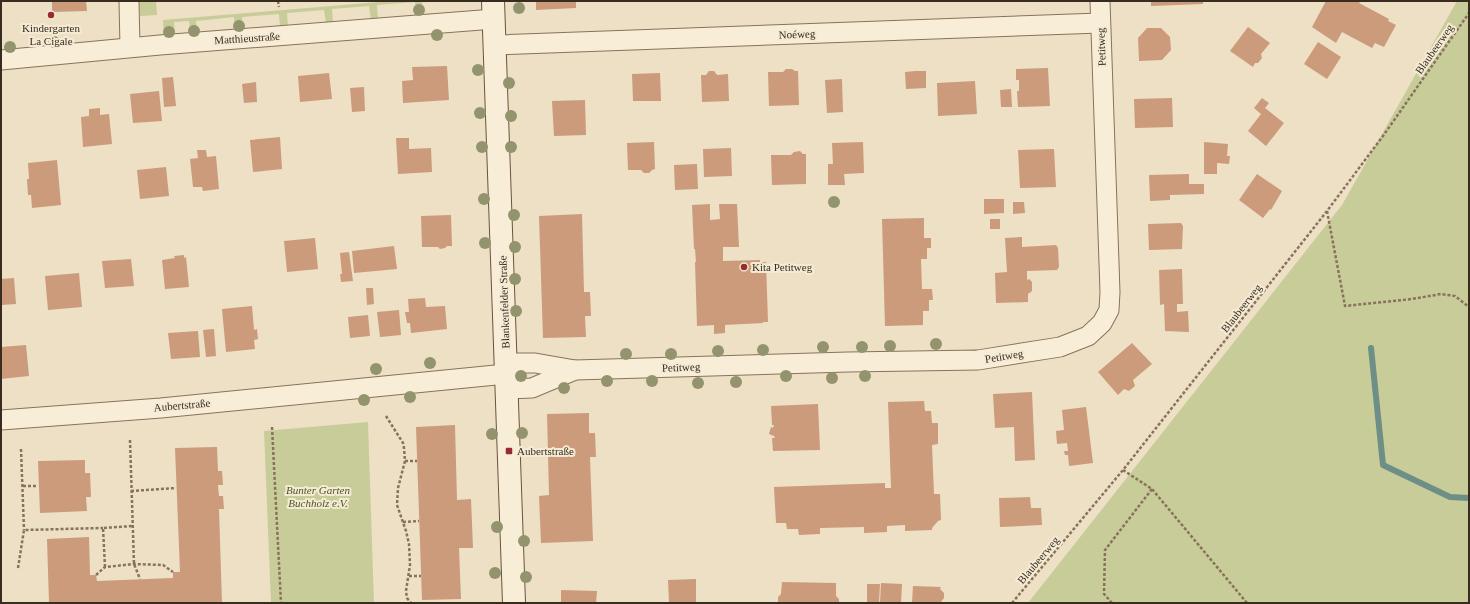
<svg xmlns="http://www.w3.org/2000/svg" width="1470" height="604" viewBox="0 0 1470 604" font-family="Georgia,serif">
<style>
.green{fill:#c7cc99}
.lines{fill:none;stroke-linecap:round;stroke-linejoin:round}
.stream{stroke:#6d8f86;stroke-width:6}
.building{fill:#cb9b7b}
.street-casing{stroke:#88725b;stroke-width:21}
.secondary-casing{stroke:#6a533e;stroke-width:24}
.path{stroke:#88725b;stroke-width:2.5;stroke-dasharray:3 2;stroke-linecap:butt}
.street{stroke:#f8eed8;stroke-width:19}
.secondary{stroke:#f8eed8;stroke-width:22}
.tree{fill:#93946e}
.poi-dot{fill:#962c2f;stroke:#f5ebd4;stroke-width:1.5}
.labels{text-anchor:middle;stroke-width:4;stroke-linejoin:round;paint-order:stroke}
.poi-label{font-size:11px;fill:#382b1f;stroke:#f5ebd4;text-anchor:start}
.street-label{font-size:11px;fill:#382b1f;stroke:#f5ebd4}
.park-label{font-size:11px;font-style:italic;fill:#4a5526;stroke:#f5ebd4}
</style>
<rect width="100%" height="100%" fill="#ede0c5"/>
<!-- green -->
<g class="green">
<polygon points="139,1 156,1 157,15 140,16"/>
<polygon points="390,1 425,1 422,1 424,16 416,17 415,2 377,5 378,19 371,20 369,6 332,9 333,23 326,24 324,10 287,13 288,27 280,28 279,14 242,17 243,31 235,31 234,17 196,21 197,34 190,35 189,21 174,22 175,36 164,37 163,20"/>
<polygon points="1457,1 1469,1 1469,603 1028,603 1342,205"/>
<polygon points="368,422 374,603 271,603 264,431"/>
</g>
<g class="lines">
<!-- stream -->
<polyline class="stream" points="1371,348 1383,465 1450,497 1469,498"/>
</g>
<!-- building -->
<g class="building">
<polygon points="52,1 86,1 87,11 52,12"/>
<polygon points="536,1 576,1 576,8 536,10"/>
<polygon points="1151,1 1203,1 1203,4 1151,6"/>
<polygon points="1326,1 1361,1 1359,3 1389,19 1388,21 1396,25 1384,47 1375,43 1372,48 1342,32 1336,43 1312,27"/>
<polygon points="1248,27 1270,43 1261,54 1262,58 1258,63 1255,63 1253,67 1230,51"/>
<polygon points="1147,28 1161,28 1170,37 1171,50 1162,60 1139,61 1138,38"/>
<polygon points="1318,42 1341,57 1327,79 1304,64"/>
<polygon points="447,66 449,100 403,103 402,81 413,80 412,67"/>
<polygon points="1048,68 1050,106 1018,107 1017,91 1019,91 1019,80 1016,80 1016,69"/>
<polygon points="786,69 792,69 795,71 798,71 799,105 769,106 768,72 783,72"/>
<polygon points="709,71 714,71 717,75 728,74 729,101 702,102 701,75 706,75"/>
<polygon points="915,71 926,71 926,88 906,89 905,72"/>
<polygon points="329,73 332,99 300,102 298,76"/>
<polygon points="660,73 661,101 633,101 632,74"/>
<polygon points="173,77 176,106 164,107 162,78"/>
<polygon points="842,79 843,112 827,113 825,80"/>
<polygon points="975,81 977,114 938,116 937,83"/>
<polygon points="256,82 257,102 244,103 242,84"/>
<polygon points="364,87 365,111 352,112 350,88"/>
<polygon points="1011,89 1012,107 1001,107 1000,90"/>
<polygon points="159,91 162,121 133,123 130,94"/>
<polygon points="1172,98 1173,127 1135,128 1134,99"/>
<polygon points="1262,98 1269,103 1265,108 1284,123 1266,146 1248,131 1261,114 1254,108"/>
<polygon points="585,100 586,135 554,136 552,101"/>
<polygon points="100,108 100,115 109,114 112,144 83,147 81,117 89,116 89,109"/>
<polygon points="280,137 282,169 253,172 250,140"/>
<polygon points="396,138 409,138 409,149 431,148 432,172 398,174"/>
<polygon points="654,142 655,169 652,170 649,173 644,173 641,170 628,170 627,143"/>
<polygon points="863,142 864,173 844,174 845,185 828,185 828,164 833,164 832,143"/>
<polygon points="1204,142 1228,144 1227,156 1230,156 1229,164 1217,163 1217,174 1204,174"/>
<polygon points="731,148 732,176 704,177 703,149"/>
<polygon points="1054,149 1056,187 1020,188 1018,150"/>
<polygon points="197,150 206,150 207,157 216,156 219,189 203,191 202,187 193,187 190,159 198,158"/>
<polygon points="800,151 803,154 806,154 806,184 772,185 771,155 791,155 794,152"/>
<polygon points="57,160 61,205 32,208 31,195 28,195 27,179 29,179 28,163"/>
<polygon points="697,164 698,189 675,190 674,165"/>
<polygon points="166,167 169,196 140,199 137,170"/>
<polygon points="1189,174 1189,184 1204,184 1204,194 1170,195 1170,200 1150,201 1149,175"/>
<polygon points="1257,174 1282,191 1271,210 1270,209 1263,218 1239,200"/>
<polygon points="984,199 1004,199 1004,213 984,214"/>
<polygon points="1013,202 1024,202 1025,213 1013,214"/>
<polygon points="710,204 710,220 720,219 719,204 737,204 739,247 723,247 723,261 760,260 760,262 766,262 768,322 763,322 763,323 725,325 725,333 714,334 714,325 697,326 695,262 696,262 695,249 694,249 692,205"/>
<polygon points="582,214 584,292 590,292 591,316 585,316 586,337 543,338 539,216"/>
<polygon points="451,215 452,246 447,246 445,248 440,249 438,247 422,247 421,216"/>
<polygon points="924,218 924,238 931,238 931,248 927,248 927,259 921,259 922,289 932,289 933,300 929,300 929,311 923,311 923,325 885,326 882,219"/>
<rect x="990" y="219" width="10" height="10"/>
<polygon points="1181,223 1183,226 1182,249 1149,250 1148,224"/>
<polygon points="1022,237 1022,247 1056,245 1058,248 1059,267 1057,270 1027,271 1027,280 1029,279 1032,282 1032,291 1028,294 1028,302 996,303 995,273 1007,272 1005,238"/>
<polygon points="315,238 318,269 287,272 284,241"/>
<polygon points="394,246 397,269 354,273 352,251"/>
<polygon points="349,252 353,281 341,282 340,274 342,274 340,253"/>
<polygon points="184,255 184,258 186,257 189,287 165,289 162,260 175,258 174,256"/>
<polygon points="131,259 134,286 105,288 102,261"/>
<polygon points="1182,269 1183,304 1177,304 1177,312 1188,311 1189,332 1165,331 1164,304 1160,305 1159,270"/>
<polygon points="79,273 82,307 48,310 45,276"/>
<polygon points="14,278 16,304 1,305 1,279"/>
<polygon points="366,288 373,288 374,304 367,305"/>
<polygon points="425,298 426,307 445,306 447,329 411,333 410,323 407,323 405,312 409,312 408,299"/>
<polygon points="252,306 254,330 257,329 258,339 254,340 255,349 226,352 222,309"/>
<polygon points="399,310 401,335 380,337 377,312"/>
<polygon points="368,315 370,336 350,338 348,317"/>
<polygon points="214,329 216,356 206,357 203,330"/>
<polygon points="198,331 200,357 171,359 168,333"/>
<polygon points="1132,343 1152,364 1133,380 1135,386 1129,391 1124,389 1118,395 1098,372"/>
<polygon points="26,345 29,376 1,379 1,347"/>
<polygon points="1032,392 1035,460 1015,461 1014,427 995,428 993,394"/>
<polygon points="924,401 925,411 931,411 932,423 938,423 938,444 932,445 934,494 940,494 941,520 938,521 932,528 932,530 905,531 905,525 887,526 887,532 864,533 864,527 820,528 820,534 799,535 798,529 787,529 786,523 776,523 774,487 885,483 885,488 891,488 888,402"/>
<polygon points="818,404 820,450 773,451 772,438 775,438 774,436 769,434 771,427 773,428 774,425 772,425 771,406"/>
<polygon points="1086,407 1093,463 1069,466 1068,455 1065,455 1064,451 1068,451 1067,443 1057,444 1056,431 1064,430 1062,410"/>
<polygon points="589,413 589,433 595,433 596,457 590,457 593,541 541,543 539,496 549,495 547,414"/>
<polygon points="455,425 457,500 471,499 473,548 459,548 461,599 422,600 416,427"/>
<polygon points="217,447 218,471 222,471 223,485 218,485 219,496 223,496 224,509 219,509 222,603 49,603 47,539 89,537 90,575 96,575 97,581 173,578 173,572 180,572 175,448"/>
<polygon points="85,460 85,473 90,473 91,497 86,497 87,511 40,513 38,461"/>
<polygon points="1030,497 1031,508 1041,508 1042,525 1000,527 999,498"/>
<polygon points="696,579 696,603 669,603 668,580"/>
<polygon points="782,582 836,583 836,596 839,599 839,603 778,603 778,597 781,594"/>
<polygon points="881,583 902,584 901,603 880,603"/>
<polygon points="867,584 880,584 879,603 867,603"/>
<polygon points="913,586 941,587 940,589 944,593 944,598 940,603 912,603"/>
<polygon points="561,590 597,591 596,603 561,603"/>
</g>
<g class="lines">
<!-- street casing -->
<g class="street-casing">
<g id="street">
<polyline points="129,1 130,47"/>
<polyline points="495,45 1100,23"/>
<polyline points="1,60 160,45 494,19"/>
<polyline points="506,363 535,363 575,370 848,362 978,360 1060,347 1088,336 1102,323 1109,310 1110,292 1100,1"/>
<polyline points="507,389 532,388 575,370"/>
<polyline points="1,420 161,408 506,374"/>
</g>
</g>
<!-- secondary casing -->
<g class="secondary-casing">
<polyline id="secondary" points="493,1 514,603"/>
</g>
<!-- path -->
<g class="path">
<polyline points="278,1 279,7"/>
<polyline points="1327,211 1345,306 1412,299 1441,294 1455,296 1469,307"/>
<polyline points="386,416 403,443 404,448 405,461 398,488 397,505 406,531 409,544 410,565 406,591 407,598 411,603"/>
<polyline points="272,427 281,603"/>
<polyline points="130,440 134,564 140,579"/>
<polyline points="21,449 24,530"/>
<polyline points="405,461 417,461"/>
<polyline points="1123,470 1152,489 1247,603"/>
<polyline points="23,486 38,486"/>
<polyline points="131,491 176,488"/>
<polyline points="403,522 419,521"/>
<polyline points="105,567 103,528 133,526"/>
<polyline points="18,568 24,530 103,528"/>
<polyline points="96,575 105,567 134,564 163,565 173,572"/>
<polyline points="409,576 421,576"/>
<polyline points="1012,603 1123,470 1327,211 1383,136 1469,13"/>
<polyline points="1112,603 1104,594 1105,550 1152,489"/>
</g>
<!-- street -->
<use href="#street" class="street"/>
<!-- secondary -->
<use href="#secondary" class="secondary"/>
</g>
<!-- trees -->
<g class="tree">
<circle cx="519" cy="8" r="6"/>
<circle cx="419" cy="10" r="6"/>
<circle cx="239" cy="26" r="6"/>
<circle cx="194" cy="31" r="6"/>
<circle cx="169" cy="32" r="6"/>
<circle cx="437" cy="35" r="6"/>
<circle cx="54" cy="42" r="6"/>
<circle cx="10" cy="47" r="6"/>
<circle cx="478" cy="70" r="6"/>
<circle cx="509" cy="83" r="6"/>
<circle cx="480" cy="113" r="6"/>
<circle cx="511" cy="116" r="6"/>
<circle cx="482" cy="147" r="6"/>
<circle cx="511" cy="147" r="6"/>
<circle cx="484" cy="199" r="6"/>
<circle cx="834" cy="202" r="6"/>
<circle cx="514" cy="215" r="6"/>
<circle cx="485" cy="243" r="6"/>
<circle cx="515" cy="247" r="6"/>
<circle cx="515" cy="279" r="6"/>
<circle cx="516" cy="311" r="6"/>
<circle cx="936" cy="344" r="6"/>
<circle cx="890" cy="346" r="6"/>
<circle cx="823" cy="347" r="6"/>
<circle cx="862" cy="347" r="6"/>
<circle cx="763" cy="350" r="6"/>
<circle cx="718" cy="351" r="6"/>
<circle cx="626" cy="354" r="6"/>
<circle cx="671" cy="354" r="6"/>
<circle cx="430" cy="363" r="6"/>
<circle cx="376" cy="369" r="6"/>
<circle cx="521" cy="376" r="6"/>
<circle cx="786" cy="376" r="6"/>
<circle cx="865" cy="376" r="6"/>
<circle cx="832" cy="378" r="6"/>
<circle cx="607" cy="381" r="6"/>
<circle cx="652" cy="381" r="6"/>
<circle cx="736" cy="382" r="6"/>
<circle cx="698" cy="383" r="6"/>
<circle cx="564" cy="388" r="6"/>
<circle cx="410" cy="397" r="6"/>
<circle cx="364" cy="400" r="6"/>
<circle cx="522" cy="433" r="6"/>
<circle cx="492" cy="434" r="6"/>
<circle cx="497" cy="527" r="6"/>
<circle cx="524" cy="541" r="6"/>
<circle cx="495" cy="573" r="6"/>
<circle cx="526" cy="577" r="6"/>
</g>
<!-- markers -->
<g class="poi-dot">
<circle cx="51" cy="15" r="4"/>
<circle cx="744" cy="267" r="4"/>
<rect x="505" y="447" width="8" height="8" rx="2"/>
</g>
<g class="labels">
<!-- poi labels -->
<g class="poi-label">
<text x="51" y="32" text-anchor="middle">Kindergarten<tspan x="51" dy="13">La Cigale</tspan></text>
<text x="752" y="271">Kita Petitweg</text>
<text x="517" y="455">Aubertstraße</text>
</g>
<!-- street labels -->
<g class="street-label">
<text transform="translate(797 34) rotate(-2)" y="4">Noéweg</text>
<text transform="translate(247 38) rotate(-4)" y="4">Matthieustraße</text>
<text transform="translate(1101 47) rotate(-92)" y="4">Petitweg</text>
<text transform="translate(1434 49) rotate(-55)" y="4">Blaubeerweg</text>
<text transform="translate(504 302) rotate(-92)" y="4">Blankenfelder Straße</text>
<text transform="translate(1241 308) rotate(-52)" y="4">Blaubeerweg</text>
<text transform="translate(1004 356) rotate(-9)" y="4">Petitweg</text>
<text transform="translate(681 367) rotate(-2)" y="4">Petitweg</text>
<text transform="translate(182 405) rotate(-5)" y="4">Aubertstraße</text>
<text transform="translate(1038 560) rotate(-50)" y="4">Blaubeerweg</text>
</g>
<!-- park labels -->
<g class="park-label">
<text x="318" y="494">Bunter Garten<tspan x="318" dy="13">Buchholz e.V.</tspan></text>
</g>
</g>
<!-- border -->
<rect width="1470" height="604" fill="none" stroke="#382b1f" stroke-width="4"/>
</svg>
